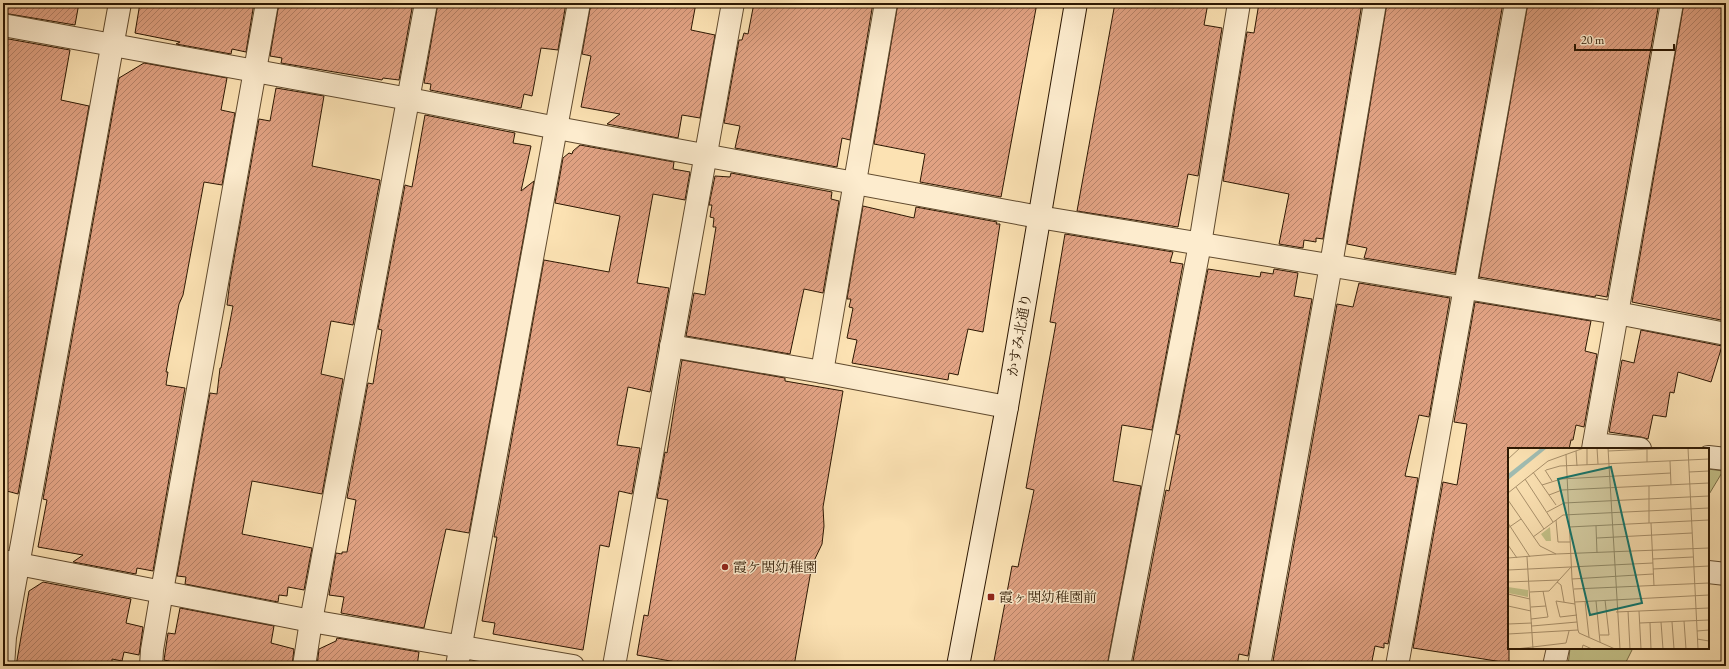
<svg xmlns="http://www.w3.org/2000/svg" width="1729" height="669" viewBox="0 0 1729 669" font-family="'EB Garamond','Noto Serif JP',serif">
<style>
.green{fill:#c4c289;stroke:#786c46}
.building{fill:url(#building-hatch);stroke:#2c1702}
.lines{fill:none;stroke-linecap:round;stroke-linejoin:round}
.street-casing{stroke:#604a2e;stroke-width:24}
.secondary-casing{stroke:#2c1702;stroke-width:24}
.street{stroke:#fdecce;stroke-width:22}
.secondary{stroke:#fdecce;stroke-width:22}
.poi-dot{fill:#8f2418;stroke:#fdecce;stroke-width:1.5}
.labels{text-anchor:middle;stroke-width:3;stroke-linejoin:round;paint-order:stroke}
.street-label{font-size:14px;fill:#2c1702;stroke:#fdecce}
.poi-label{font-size:14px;fill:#2c1702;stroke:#fdecce;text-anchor:start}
.inset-road{fill:none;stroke:#a9916c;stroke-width:1}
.view{fill:#0f766e;fill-opacity:0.15;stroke:#0f766e;stroke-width:2}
.inset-edge{fill:none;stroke:#2c1702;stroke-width:2}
</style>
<defs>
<pattern id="building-hatch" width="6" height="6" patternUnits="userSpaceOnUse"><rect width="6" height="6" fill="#e1a283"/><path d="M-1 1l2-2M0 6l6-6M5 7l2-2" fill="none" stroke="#b78369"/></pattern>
</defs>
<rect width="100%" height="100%" fill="#fce2b3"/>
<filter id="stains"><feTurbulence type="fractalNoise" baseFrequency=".005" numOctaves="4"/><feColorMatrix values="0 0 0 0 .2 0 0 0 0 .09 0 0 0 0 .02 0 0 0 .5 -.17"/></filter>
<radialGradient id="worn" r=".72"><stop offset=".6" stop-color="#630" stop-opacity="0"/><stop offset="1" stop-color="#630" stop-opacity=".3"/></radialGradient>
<!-- green -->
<g class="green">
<polygon points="1708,469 1723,471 1708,496"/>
<polygon points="1570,648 1633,648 1624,666 1568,666"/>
</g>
<!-- building -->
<g class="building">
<polygon points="3,3 79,3 75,25 3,13"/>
<polygon points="140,3 254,3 246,52 232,49 231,54 176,44 180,42 135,33"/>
<polygon points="279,3 413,3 399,80 383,78 382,80 281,63 282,58 270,56"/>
<polygon points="438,3 566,3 558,50 541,48 532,96 524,94 521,108 430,90 431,84 424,83"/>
<polygon points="591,3 696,3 691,30 715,35 700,118 682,115 678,138 607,124 620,114 581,107 591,56 582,54"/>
<polygon points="754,3 873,3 850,140 842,138 837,167 735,148 740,126 724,123 739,40 742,40 744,33 748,34"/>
<polygon points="898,3 1037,3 1001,197 920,182 925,154 874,144"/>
<polygon points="1115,3 1208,3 1204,25 1222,28 1198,176 1188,174 1178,227 1077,211"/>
<polygon points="1259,3 1362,3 1323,239 1316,238 1316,242 1304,240 1303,248 1279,244 1289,194 1223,181 1247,32 1254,33"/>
<polygon points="1387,3 1503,3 1455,273 1364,258 1367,248 1347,244"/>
<polygon points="1528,3 1659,3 1607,297 1596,295 1595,297 1479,277"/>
<polygon points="1684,3 1712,3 1726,5 1726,321 1632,302"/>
<polygon points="3,38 70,50 61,100 89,106 18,494 3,490"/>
<polygon points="144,63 227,78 221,110 235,113 222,185 204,182 183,295 179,304 166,372 168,372 166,385 185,388 153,571 137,568 136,574 73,562 83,555 38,547 47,500 43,499 119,78"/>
<polygon points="276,88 324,96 312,166 380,180 353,325 331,321 321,374 343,379 322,494 252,481 242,534 312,548 304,590 288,587 287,596 279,595 278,602 185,584 186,577 177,576 210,393 217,394 220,368 221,368 233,306 227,305 230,281 259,119 270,121"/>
<polygon points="425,115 515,133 513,143 531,146 521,191 534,181 469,533 446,529 424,628 341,613 344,597 329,595 336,553 342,554 342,552 347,552 356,500 347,498 368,383 373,384 382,330 378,329 405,185 412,187"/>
<polygon points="580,145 674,162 673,169 690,172 685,200 653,194 637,283 669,288 650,392 628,387 617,445 640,448 632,494 619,491 609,547 600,545 583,650 493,634 495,623 482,621 497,537 494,537 544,260 609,272 620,216 555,203 563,158 569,153 572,154 573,151"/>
<polygon points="731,173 832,192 831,199 839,201 823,293 804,289 790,354 686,336 694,293 705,295 716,227 713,227 714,218 710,217 712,205 709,205 715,176 730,177"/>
<polygon points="863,206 914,218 916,207 997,222 996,224 1000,224 983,332 968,329 958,375 949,373 948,380 852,363 857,340 847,338 853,308 849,307 851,299 847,299"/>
<polygon points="1065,234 1173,252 1170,262 1183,264 1152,430 1122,425 1113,481 1141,486 1107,666 993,666 1012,566 1018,567 1034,490 1026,488 1056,323 1050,322"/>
<polygon points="1208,269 1260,277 1261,272 1273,274 1274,269 1298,273 1294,296 1312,299 1248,656 1239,654 1237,666 1132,666 1166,490 1169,491 1180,435 1176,434"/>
<polygon points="1359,283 1450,298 1429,417 1419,415 1405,476 1418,478 1388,644 1384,643 1384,648 1375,646 1371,666 1299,666 1273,661 1337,304 1353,307"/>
<polygon points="1475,302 1591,321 1585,351 1597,354 1584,427 1576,425 1573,440 1571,440 1569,449 1509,449 1509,663 1413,648 1443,482 1457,485 1467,424 1454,422"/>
<polygon points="1641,330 1722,346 1711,382 1678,372 1674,393 1670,392 1666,417 1653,415 1648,439 1641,437 1609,432 1622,360 1634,363"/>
<polygon points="682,360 785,378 785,381 843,391 823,507 824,526 822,544 812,565 794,666 698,666 637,655 644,615 648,616 668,500 657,498 665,452 667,453"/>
<polygon points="43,582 131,599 126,623 143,627 139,655 124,652 122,661 112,659 112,666 16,666 29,591"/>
<polygon points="180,608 274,626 271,643 294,649 292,666 192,666 164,660 168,633 175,634"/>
<polygon points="337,638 419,652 417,666 317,666 319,649 336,641"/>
</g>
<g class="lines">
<!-- street casing -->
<g class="street-casing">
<g id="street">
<polyline points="3,25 409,99 557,128 1039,217 1617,313 1726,334"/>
<polyline points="671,346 822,372 1007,407"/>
<polyline points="822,372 886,3"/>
<polyline points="1594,444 1640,449"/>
<polyline points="1593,449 1672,3"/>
<polyline points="1708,457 1726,459"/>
<polyline points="3,561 311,621 573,666"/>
<polyline points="1708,572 1726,574"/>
<polyline points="3,666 5,637 120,3"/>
<polyline points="151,666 152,650 162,591 267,3"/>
<polyline points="304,666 311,621 426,3"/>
<polyline points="457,666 579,3"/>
<polyline points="614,666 733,3"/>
<polyline points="1119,666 1200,244 1239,3"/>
<polyline points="1259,666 1331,265 1375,3"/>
<polyline points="1397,666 1516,3"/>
<polyline points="1554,666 1558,648"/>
</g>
</g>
<!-- secondary casing -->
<g class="secondary-casing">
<polyline id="secondary" points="958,666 1007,407 1076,3"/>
</g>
<!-- street -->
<use href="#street" class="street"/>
<!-- secondary -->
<use href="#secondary" class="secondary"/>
</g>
<!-- markers -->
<g class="poi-dot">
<circle cx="725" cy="567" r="4"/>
<rect x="987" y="593" width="8" height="8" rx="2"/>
</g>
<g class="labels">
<!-- street labels -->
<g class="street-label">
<text transform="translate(1019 335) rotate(-80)" y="5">かすみ北通り</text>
</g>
<!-- poi labels -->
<g class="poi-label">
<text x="733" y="572">霞ケ関幼稚園</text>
<text x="999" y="602">霞ヶ関幼稚園前</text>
</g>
</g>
<!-- overview -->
<g transform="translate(1508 448)">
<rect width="201" height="201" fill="#fce2b3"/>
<path d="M 42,79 L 43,93 L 38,93 L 33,86 ZM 0,139 L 20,142 L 20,149 L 0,145 Z" fill="#c4c289"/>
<path d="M 33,0 L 39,0 L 0,32 L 0,26 Z" fill="#a0bdb3"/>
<path class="inset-road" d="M 79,0 L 79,17M 89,0 L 90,16M 100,0 L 112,201M 139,0 L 139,14M 180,0 L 190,201M 68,3 L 69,18M 100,3 L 166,0M 58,6 L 64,131 L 70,182M 0,11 L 12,0M 162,13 L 163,37M 37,22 L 44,33M 38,22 L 52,18 L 201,11M 25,24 L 48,57M 181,24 L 201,23M 17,31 L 45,74M 34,37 L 53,31 L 163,25M 141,38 L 141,75M 8,39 L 36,81M 0,45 L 40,13 L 76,0M 41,47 L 54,42 L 201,35M 0,52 L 32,98 L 48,106 L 201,100M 39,64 L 56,55 L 201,48M 48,72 L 50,94 L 62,94M 0,75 L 22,109M 143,75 L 146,138M 88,78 L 89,105M 61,79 L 201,72M 0,80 L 13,71M 25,89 L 55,67 L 201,60M 89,90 L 184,85M 0,97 L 9,110M 19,109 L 25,201M 0,110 L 48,106M 145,111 L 185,109M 145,121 L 201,118M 0,122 L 145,115M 64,131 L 145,126M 0,134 L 51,132M 49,134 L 53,137 L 56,154M 66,141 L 201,135M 22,144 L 41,143 L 63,119M 0,146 L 22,151M 77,153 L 81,189M 88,153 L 92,194M 67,154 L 201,147M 67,156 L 48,153 L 52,169 L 69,167M 0,158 L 23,163M 23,159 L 38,158M 120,163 L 122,201M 131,163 L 133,201M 108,164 L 201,160M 23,171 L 40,169 L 35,143M 176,173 L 178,201M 153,174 L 155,201M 164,174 L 166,201M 132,175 L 201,172M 142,175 L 143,201M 0,176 L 24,175M 24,178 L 69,174M 189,183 L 201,182M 0,186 L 70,182 L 71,185 L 107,201M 92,187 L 101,187 L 97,152M 189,191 L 201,193M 8,201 L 58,195 L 61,183M 74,201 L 75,197 L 84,201"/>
<path class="view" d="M 103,19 L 134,155 L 82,167 L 50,31 Z"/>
<rect width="201" height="201" class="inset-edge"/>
</g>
<!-- margin -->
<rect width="1729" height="669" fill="none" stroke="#fce2b3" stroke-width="16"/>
<rect x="4" y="4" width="1721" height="661" fill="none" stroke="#2c1702" stroke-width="2"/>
<rect x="8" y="8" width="1713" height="653" fill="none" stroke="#2c1702"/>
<!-- scale -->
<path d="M1575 44v6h99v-6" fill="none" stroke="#2c1702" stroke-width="2"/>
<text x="1581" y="44" font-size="12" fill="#2c1702" stroke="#fdecce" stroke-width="3" paint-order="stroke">20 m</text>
<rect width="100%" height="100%" filter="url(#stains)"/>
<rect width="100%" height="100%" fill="url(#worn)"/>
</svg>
